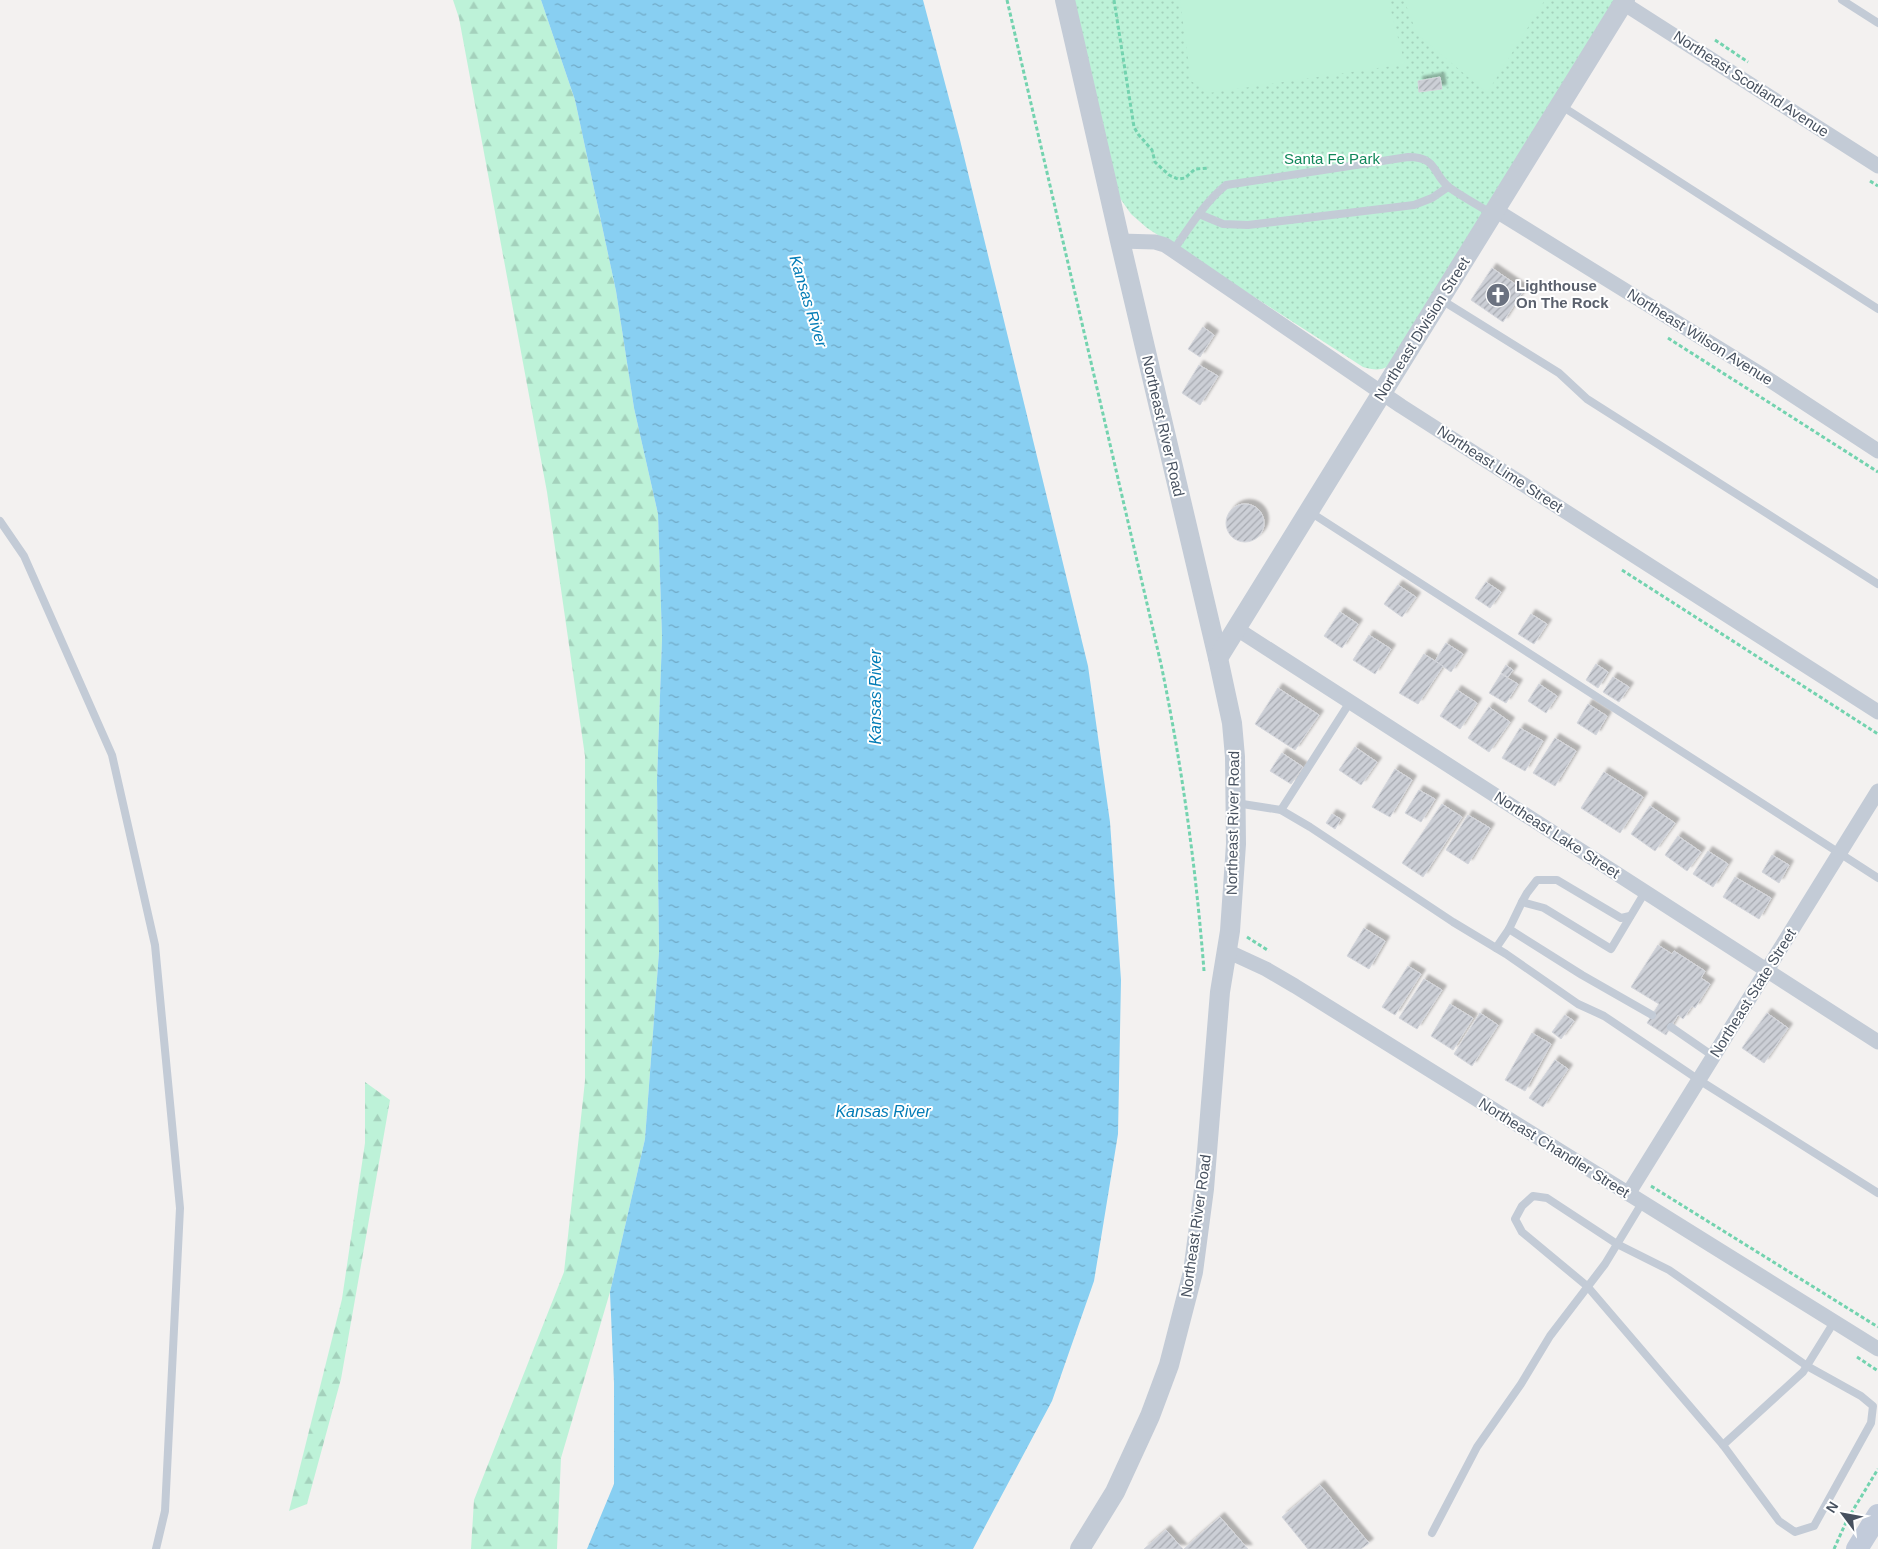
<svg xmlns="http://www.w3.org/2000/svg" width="1878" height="1549" viewBox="0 0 1878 1549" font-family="Helvetica,sans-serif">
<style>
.green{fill:url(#green-dots)}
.forest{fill:url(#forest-firs)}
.pitch{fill:#bdf2d8}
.water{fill:url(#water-ripples)}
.building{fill:url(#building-hatch);stroke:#d4d6dc;filter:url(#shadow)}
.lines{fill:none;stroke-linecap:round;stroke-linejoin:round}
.path{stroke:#73d3af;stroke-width:3;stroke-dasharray:4 2.5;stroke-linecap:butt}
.service{stroke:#c3cbd6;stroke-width:8}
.minor{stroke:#c3cbd6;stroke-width:15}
.tertiary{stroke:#c3cbd6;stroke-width:20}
.secondary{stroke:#c2cbda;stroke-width:22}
.labels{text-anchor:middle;stroke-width:4;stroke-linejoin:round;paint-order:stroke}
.street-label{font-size:15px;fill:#47515f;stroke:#fff}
.park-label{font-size:15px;fill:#11875a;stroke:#fff}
.worship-label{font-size:15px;font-weight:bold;fill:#5b616d;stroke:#fff;text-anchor:start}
.water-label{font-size:16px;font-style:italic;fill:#037cb6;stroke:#fff}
</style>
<defs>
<pattern id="green-dots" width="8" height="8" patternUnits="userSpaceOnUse" patternTransform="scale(1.25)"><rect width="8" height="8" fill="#bdf2d8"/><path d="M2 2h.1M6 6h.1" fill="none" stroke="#a4d1bc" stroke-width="1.8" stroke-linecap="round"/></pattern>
<pattern id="forest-firs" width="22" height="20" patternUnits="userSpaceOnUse" patternTransform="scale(1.25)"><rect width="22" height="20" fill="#bdf2d8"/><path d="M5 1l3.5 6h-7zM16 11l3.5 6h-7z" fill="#a4d1bc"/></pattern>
<pattern id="water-ripples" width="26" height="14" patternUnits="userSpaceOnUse" patternTransform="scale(1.25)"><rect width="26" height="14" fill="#88cff2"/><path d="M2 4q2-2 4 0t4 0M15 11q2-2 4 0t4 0" fill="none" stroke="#71aac7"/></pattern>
<pattern id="building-hatch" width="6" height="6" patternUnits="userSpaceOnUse" patternTransform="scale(1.25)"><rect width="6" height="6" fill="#cccfd6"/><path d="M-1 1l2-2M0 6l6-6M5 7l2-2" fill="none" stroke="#a7aab1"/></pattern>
<filter id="shadow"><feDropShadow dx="4.5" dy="-4.5" stdDeviation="1" flood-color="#0004"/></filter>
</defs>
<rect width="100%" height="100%" fill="#f3f1f0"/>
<!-- green -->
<path class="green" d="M 1074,0 L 1617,0 L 1389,366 C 1380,371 1373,370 1363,367 L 1147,228 L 1131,214 L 1117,194 Z"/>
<!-- forest -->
<g class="forest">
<polygon points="453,0 541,0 575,100 616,291 634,408 658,514 662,638 657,781 659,952 645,1139 610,1292 561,1458 557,1549 471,1549 474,1500 564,1272 585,1081 585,756 547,492 459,18"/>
<polygon points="365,1082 390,1100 341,1379 307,1504 289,1511 342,1299 365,1143"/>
</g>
<!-- pitch -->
<g class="pitch">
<polygon points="1180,0 1388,0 1405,64 1209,93 1191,81"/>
<polygon points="1404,0 1545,0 1487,93 1417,34"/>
</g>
<!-- water -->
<polygon class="water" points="541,0 923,0 960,140 1088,666 1110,822 1121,980 1118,1134 1094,1281 1052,1401 973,1549 587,1549 614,1484 614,1383 610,1292 645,1139 659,952 657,781 662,638 658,514 634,408 616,291 575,100"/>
<!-- building -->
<g class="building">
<polygon points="1440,77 1442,89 1419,92 1418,81"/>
<polygon points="1492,268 1524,290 1503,322 1471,300"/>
<polygon points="1203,327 1214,335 1200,357 1188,349"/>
<polygon points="1199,365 1218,376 1200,405 1182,393"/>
<circle cx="1245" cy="523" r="19"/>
<polygon points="1486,582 1501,592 1490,608 1475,598"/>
<polygon points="1398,585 1416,597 1402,617 1384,604"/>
<polygon points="1340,612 1358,624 1342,648 1324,636"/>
<polygon points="1531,614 1547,624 1534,644 1518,634"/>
<polygon points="1369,635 1391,649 1375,674 1353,660"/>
<polygon points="1446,643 1463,654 1451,672 1435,661"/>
<polygon points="1424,654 1443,666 1418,704 1399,693"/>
<polygon points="1596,664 1608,672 1598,688 1586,680"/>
<polygon points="1506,665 1513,670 1508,677 1501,673"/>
<polygon points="1501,674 1518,684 1506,703 1489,693"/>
<polygon points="1613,677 1629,687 1619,702 1603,692"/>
<polygon points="1539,684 1557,696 1546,713 1528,701"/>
<polygon points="1278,688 1319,715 1295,750 1255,724"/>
<polygon points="1457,690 1477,703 1460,729 1440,716"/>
<polygon points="1588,704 1607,716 1596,735 1577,723"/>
<polygon points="1489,707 1510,722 1489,752 1468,738"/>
<polygon points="1520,728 1543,741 1525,771 1502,758"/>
<polygon points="1555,738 1576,751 1555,786 1533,773"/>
<polygon points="1355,747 1377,762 1361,785 1339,770"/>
<polygon points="1282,753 1303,767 1291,784 1270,771"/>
<polygon points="1395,769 1412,780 1390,817 1372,807"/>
<polygon points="1604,772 1643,797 1620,833 1581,808"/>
<polygon points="1419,790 1435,799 1421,822 1405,813"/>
<polygon points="1442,804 1462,817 1423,877 1402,863"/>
<polygon points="1650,806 1675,823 1655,851 1631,834"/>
<polygon points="1332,814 1341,819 1335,829 1326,823"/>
<polygon points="1468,815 1490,828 1468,864 1446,850"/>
<polygon points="1678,836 1701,852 1687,871 1665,855"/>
<polygon points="1708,851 1728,864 1713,887 1693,874"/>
<polygon points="1772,855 1789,865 1779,883 1762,872"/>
<polygon points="1735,877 1771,898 1759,919 1723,897"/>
<polygon points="1364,928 1385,941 1369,969 1347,956"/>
<polygon points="1658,945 1672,954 1674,951 1705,971 1701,978 1710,984 1695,1008 1692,1006 1683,1019 1678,1015 1666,1035 1647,1023 1659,1004 1631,987"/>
<polygon points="1408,966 1421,974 1395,1015 1382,1007"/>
<polygon points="1424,979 1442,990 1417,1029 1399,1018"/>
<polygon points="1450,1004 1473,1018 1453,1050 1431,1036"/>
<polygon points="1480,1013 1498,1025 1472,1066 1454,1054"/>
<polygon points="1767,1013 1788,1028 1764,1063 1742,1048"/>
<polygon points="1565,1015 1574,1021 1561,1039 1552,1032"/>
<polygon points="1532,1033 1551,1044 1525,1091 1505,1080"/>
<polygon points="1555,1060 1568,1069 1543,1107 1529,1098"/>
<polygon points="1320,1485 1369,1543 1361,1549 1308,1549 1282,1517"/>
<polygon points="1220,1517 1248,1549 1184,1549 1196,1538"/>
<polygon points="1166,1530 1183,1549 1144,1549"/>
</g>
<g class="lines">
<!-- path -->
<g class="path">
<path d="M 1007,0 L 1161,664 C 1182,766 1196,868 1204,971"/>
<polyline points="1114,0 1134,127 1138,134 1152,150 1155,162 1169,175 1178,179 1185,178 1195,169 1209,168"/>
<polyline points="1715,40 1748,62"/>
<polyline points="1870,181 1878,186"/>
<polyline points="1668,338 1878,472"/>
<polyline points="1622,570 1878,734"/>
<polyline points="1247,937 1269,951"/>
<polyline points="1651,1186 1878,1327"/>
<polyline points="1857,1357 1878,1371"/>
<polyline points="1834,1549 1847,1520 1878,1469"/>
</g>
<!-- service -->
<g class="service">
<polyline points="1842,0 1878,23"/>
<polyline points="1560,105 1878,309"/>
<polyline points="1199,214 1223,224 1248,225 1414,205 1432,198 1448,187"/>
<path d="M 1173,251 C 1189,228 1204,203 1226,185 L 1408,157 C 1439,157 1432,175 1450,188 C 1463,197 1477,205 1491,213"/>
<polyline points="1440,299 1559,373 1587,399 1878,584"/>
<polyline points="1310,512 1878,878"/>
<polyline points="0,521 24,556 112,755 155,945 180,1208 165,1511 156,1549"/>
<polyline points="1236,803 1281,810 1310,827 1453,922 1506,954 1578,1004 1604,1016 1699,1080 1878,1193"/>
<polyline points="1281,810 1350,702"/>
<polyline points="1522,902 1527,893 1537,880 1557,880 1621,918 1630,916"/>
<polyline points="1509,929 1582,975 1652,1015"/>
<polyline points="1496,948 1509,929 1522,902 1544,908 1611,949 1645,892"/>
<polyline points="1671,1027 1713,1056"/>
<polygon points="1533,1196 1547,1198 1617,1244 1669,1270 1807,1366 1861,1396 1873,1406 1871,1423 1814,1526 1795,1532 1779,1521 1723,1445 1587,1286 1522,1232 1515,1219 1522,1206"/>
<polyline points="1723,1445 1803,1372 1834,1322"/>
<polyline points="1432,1533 1477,1447 1521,1384 1550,1336 1605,1264 1642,1203"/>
</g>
<!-- minor -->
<g class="minor">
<polyline points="1623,3 1878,166"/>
<polyline points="1495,210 1765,377 1878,451"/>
<polyline points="1120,241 1155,242 1165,245 1401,406 1878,712"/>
<polyline points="1237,629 1878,1042"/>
<polyline points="1227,951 1266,969 1295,986 1878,1349"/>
<polyline points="1628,1194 1878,791"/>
</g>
<!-- tertiary -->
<g class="tertiary">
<polyline points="1065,0 1120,241 1218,658 1232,723 1235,757 1236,844 1230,931 1220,992 1204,1189 1193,1272 1169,1365 1150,1416 1115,1492 1080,1549"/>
<polyline points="1218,658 1625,0"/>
</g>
<!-- secondary -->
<polyline class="secondary" points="1857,1549 1878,1515"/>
</g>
<!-- icons -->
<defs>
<g id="church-disc" transform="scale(1.25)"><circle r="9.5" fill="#6b7280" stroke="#fff"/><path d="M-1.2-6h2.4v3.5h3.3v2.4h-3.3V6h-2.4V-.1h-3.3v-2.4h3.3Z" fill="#fff"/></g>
</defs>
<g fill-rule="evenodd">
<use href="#church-disc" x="1498" y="295"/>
</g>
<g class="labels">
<!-- street labels -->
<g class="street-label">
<text transform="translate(1751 84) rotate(33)" y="5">Northeast Scotland Avenue</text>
<text transform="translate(1422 329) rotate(-58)" y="5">Northeast Division Street</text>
<text transform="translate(1700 337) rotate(32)" y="5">Northeast Wilson Avenue</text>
<text transform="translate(1163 426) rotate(77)" y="5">Northeast River Road</text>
<text transform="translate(1500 469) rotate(33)" y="5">Northeast Lime Street</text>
<text transform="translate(1233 823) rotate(-89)" y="5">Northeast River Road</text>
<text transform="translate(1557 835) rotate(33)" y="5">Northeast Lake Street</text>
<text transform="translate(1753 993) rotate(-58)" y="5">Northeast State Street</text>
<text transform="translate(1554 1148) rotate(32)" y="5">Northeast Chandler Street</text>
<text transform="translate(1196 1226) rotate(-82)" y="5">Northeast River Road</text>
</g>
<!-- park labels -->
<g class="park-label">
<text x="1332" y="164">Santa Fe Park</text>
</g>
<!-- worship labels -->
<g class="worship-label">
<text x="1516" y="291">Lighthouse<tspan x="1516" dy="17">On The Rock</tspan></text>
</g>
<!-- water labels -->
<g class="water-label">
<text transform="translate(809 301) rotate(73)" y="6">Kansas River</text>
<text transform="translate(875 697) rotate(-90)" y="6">Kansas River</text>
<text x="883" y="1117">Kansas River</text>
</g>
</g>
<!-- north arrow -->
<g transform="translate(1843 1514) rotate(302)" stroke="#ffffff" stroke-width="4" paint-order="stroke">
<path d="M0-4L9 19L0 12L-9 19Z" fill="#47515f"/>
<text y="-8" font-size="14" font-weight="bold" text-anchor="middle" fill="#47515f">N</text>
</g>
</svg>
